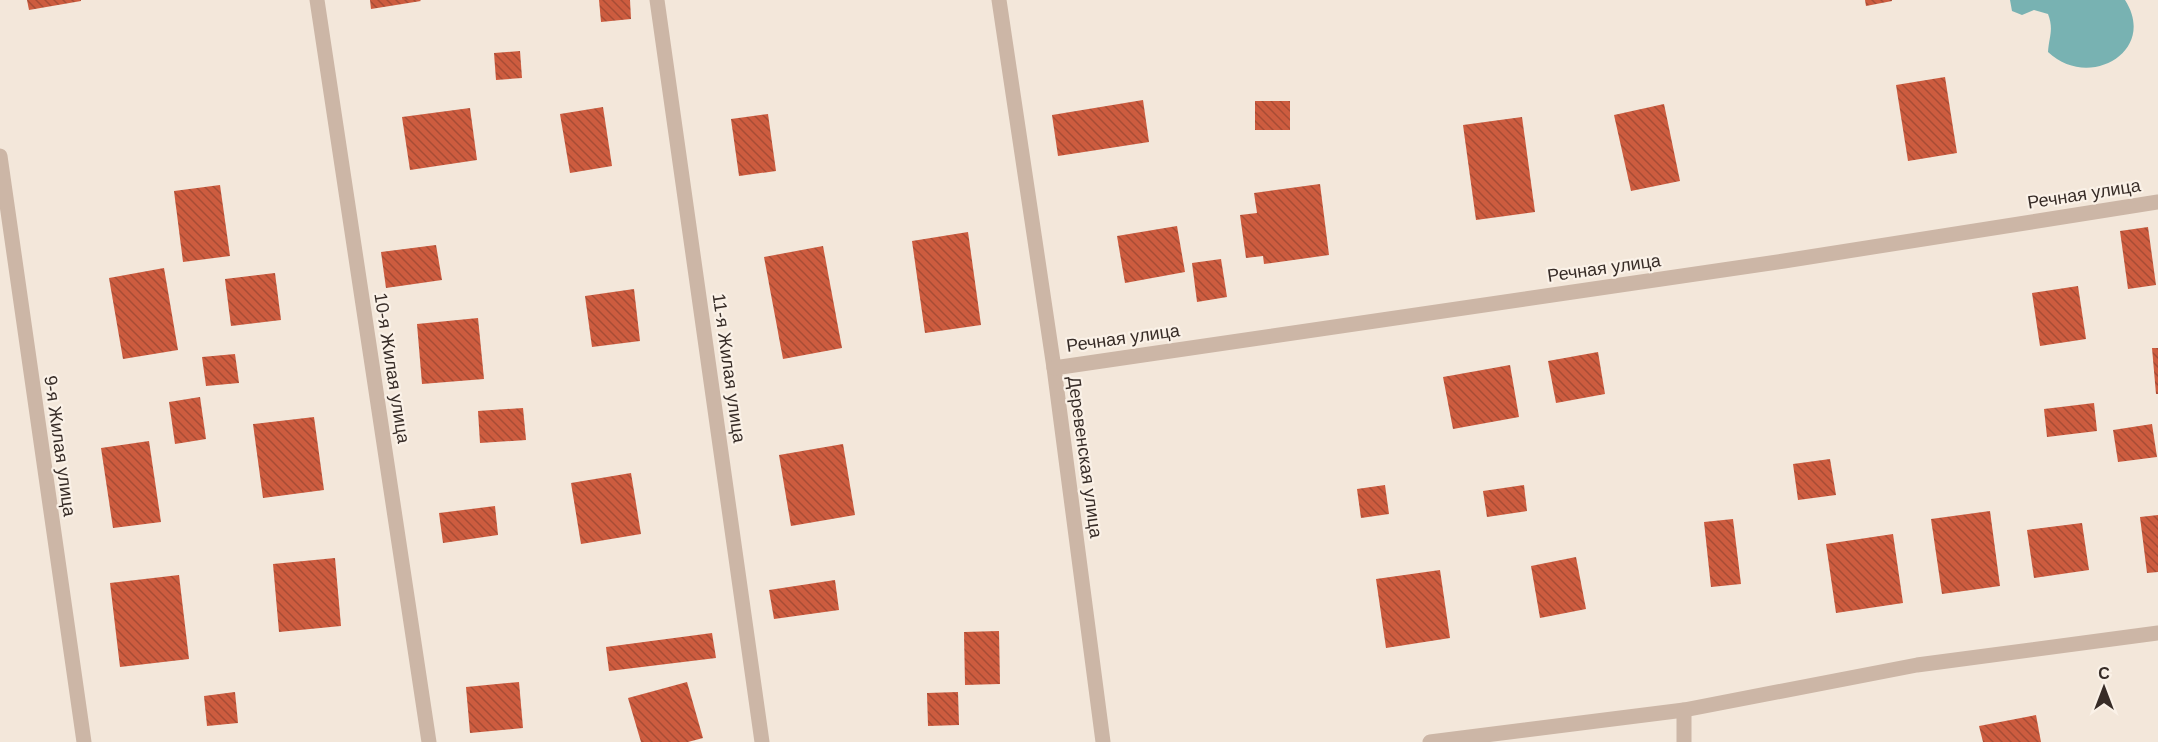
<svg xmlns="http://www.w3.org/2000/svg" width="2158" height="742" viewBox="0 0 2158 742" font-family="Helvetica,sans-serif">
<style>
.water{fill:#78b2b2}
.building{fill:url(#building-back-hatch)}
.lines{fill:none;stroke-linecap:round;stroke-linejoin:round}
.minor{stroke:#ccb6a6;stroke-width:15}
.labels{text-anchor:middle;stroke-width:4.5;stroke-linejoin:round;paint-order:stroke}
.street-label{font-size:18px;fill:#372c27;stroke:#faf1e7}
</style>
<defs>
<pattern id="building-back-hatch" width="6" height="6" patternUnits="userSpaceOnUse" patternTransform="scale(1.5)"><rect width="6" height="6" fill="#cd5c3f"/><path d="M-1 5l2 2M0 0l6 6M5-1l2 2" fill="none" stroke="#a74c35"/></pattern>
</defs>
<rect width="100%" height="100%" fill="#f3e7da"/>
<!-- water -->
<path class="water" d="M 2010,0 L 2125,0 C 2158,51 2089,91 2048,52 C 2049,36 2054,30 2048,14 L 2034,10 L 2022,15 L 2012,11 Z"/>
<!-- building -->
<g class="building">
<polygon points="27,0 81,0 81,1 29,10"/>
<polygon points="370,0 420,0 421,1 371,9"/>
<polygon points="599,0 630,0 631,19 601,22"/>
<polygon points="1865,0 1892,0 1892,1 1866,6"/>
<polygon points="520,51 522,78 496,80 494,53"/>
<polygon points="1945,77 1957,153 1908,161 1896,85"/>
<polygon points="1143,100 1149,142 1058,156 1052,115"/>
<rect x="1255" y="101" width="35" height="29"/>
<polygon points="1664,104 1680,181 1631,191 1614,115"/>
<polygon points="603,107 612,166 570,173 560,114"/>
<polygon points="470,108 477,160 410,170 402,117"/>
<polygon points="768,114 776,171 739,176 731,119"/>
<polygon points="1522,117 1535,212 1476,220 1463,125"/>
<polygon points="1320,184 1329,255 1264,264 1263,256 1246,258 1240,215 1257,213 1254,193"/>
<polygon points="220,185 230,256 183,262 174,191"/>
<polygon points="1177,226 1185,272 1125,283 1117,236"/>
<polygon points="2148,227 2156,285 2128,289 2120,231"/>
<polygon points="968,232 981,325 925,333 912,241"/>
<polygon points="436,245 442,280 386,288 381,252"/>
<polygon points="823,246 842,348 783,359 764,257"/>
<polygon points="1221,259 1227,297 1197,302 1192,263"/>
<polygon points="164,268 178,350 123,359 109,278"/>
<polygon points="275,273 281,320 231,326 225,279"/>
<polygon points="2078,286 2086,339 2040,346 2032,293"/>
<polygon points="634,289 640,341 592,347 585,296"/>
<polygon points="478,318 484,379 422,384 417,324"/>
<polygon points="2152,348 2158,348 2158,394 2156,394"/>
<polygon points="1598,352 1605,394 1556,403 1548,361"/>
<polygon points="235,354 239,383 206,386 202,357"/>
<polygon points="1510,365 1519,417 1453,429 1443,377"/>
<polygon points="200,397 206,439 175,444 169,402"/>
<polygon points="2094,403 2097,431 2047,437 2044,409"/>
<polygon points="523,408 526,440 480,443 478,411"/>
<polygon points="314,417 324,490 263,498 253,424"/>
<polygon points="2152,424 2157,457 2118,462 2113,430"/>
<polygon points="149,441 161,522 113,528 101,448"/>
<polygon points="843,444 855,515 791,526 779,455"/>
<polygon points="1830,459 1836,495 1798,500 1793,464"/>
<polygon points="631,473 641,534 581,544 571,483"/>
<polygon points="1385,485 1389,514 1361,518 1357,489"/>
<polygon points="1524,485 1527,511 1487,517 1483,491"/>
<polygon points="495,506 498,535 443,543 439,513"/>
<polygon points="1990,511 2000,586 1942,594 1931,519"/>
<polygon points="2158,515 2158,572 2147,573 2140,517"/>
<polygon points="1733,519 1741,584 1711,587 1704,522"/>
<polygon points="2082,523 2089,570 2034,578 2027,530"/>
<polygon points="1893,534 1903,603 1836,613 1826,544"/>
<polygon points="1576,557 1586,609 1540,618 1531,566"/>
<polygon points="335,558 341,626 279,632 273,564"/>
<polygon points="1440,570 1450,638 1386,648 1376,579"/>
<polygon points="179,575 189,659 120,667 110,583"/>
<polygon points="835,580 839,610 774,619 769,590"/>
<polygon points="999,631 1000,684 965,685 964,632"/>
<polygon points="712,633 716,658 609,671 606,647"/>
<polygon points="519,682 523,728 470,733 466,687"/>
<polygon points="687,682 703,738 688,742 641,742 628,698"/>
<polygon points="235,692 238,723 207,726 204,696"/>
<polygon points="958,692 959,725 928,726 927,693"/>
<polygon points="2036,715 2041,742 1983,742 1979,726"/>
</g>
<g class="lines">
<!-- minor -->
<g class="minor">
<polyline points="317,0 429,742"/>
<polyline points="657,0 762,742"/>
<polyline points="999,0 1054,368 1103,742"/>
<polyline points="0,156 84,742"/>
<polyline points="1054,368 1784,261 2158,202"/>
<polyline points="1430,742 1684,710 1917,665 2158,633"/>
<polyline points="1684,742 1684,710"/>
</g>
</g>
<g class="labels">
<!-- street labels -->
<g class="street-label">
<text transform="translate(2084 194) rotate(-9)" y="6">Речная улица</text>
<text transform="translate(1604 268) rotate(-8)" y="6">Речная улица</text>
<text transform="translate(1123 338) rotate(-8)" y="6">Речная улица</text>
<text transform="translate(392 368) rotate(81)" y="6">10-я Жилая улица</text>
<text transform="translate(729 368) rotate(82)" y="6">11-я Жилая улица</text>
<text transform="translate(60 446) rotate(82)" y="6">9-я Жилая улица</text>
<text transform="translate(1085 457) rotate(82)" y="6">Деревенская улица</text>
</g>
</g>
<!-- north arrow -->
<g transform="translate(2104 688)" stroke="#faf1e7" stroke-width="4.5" paint-order="stroke">
<path d="M0-4.5L10 22L0 15L-10 22Z" fill="#372c27"/>
<text y="-9" font-size="16" font-weight="bold" text-anchor="middle" fill="#372c27">С</text>
</g>
</svg>
